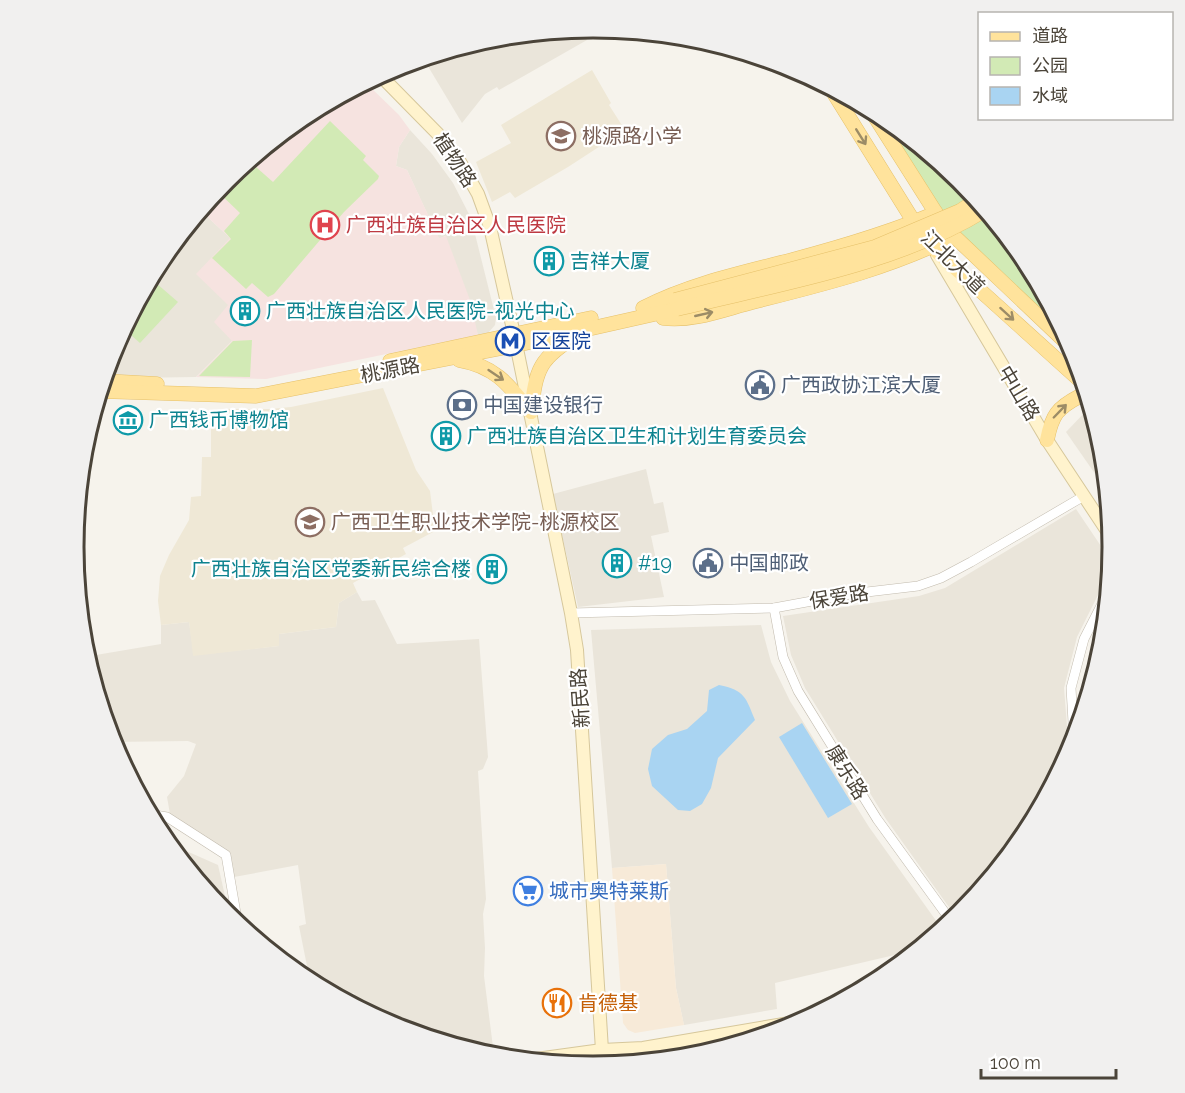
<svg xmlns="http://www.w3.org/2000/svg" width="1185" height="1093" viewBox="0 0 1185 1093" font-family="Raleway,'Noto Sans SC',sans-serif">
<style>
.residential{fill:#eae5da}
.commercial{fill:#f7ead8}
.education{fill:#efe8d6}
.medical{fill:#f6e3e0}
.green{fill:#d2eab5}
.water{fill:#a9d4f2}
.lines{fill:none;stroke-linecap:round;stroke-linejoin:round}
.minor-casing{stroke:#c2bbae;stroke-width:10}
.secondary-casing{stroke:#d6c79b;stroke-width:14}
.primary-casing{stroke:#e6c16a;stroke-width:15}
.minor{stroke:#fff;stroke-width:9}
.secondary{stroke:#fff3cd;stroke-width:12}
.primary{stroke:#ffe39c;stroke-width:14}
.primary-bridge-casing{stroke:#e6c16a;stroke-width:15;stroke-linecap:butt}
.primary-bridge{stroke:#ffe39c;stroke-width:14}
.oneway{stroke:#9c8c66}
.labels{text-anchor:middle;stroke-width:4.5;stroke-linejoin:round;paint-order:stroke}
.education-label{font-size:20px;fill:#785e54;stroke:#fff;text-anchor:start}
.street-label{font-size:20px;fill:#4b4439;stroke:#fff}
.health-label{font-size:20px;fill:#be3a42;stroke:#fff;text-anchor:start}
.culture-label{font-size:20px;fill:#0d838f;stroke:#fff;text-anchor:start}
.transit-label{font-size:20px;fill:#164399;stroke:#fff;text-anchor:start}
.service-label{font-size:20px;fill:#4e5e75;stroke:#fff;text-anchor:start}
.shop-label{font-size:20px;fill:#366cbe;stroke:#fff;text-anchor:start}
.food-label{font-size:20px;fill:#c56008;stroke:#fff;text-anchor:start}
.rim{fill:none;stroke:#4b4439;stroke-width:3}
</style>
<rect width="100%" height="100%" fill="#f6f3ec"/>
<!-- residential -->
<g class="residential">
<polygon points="580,28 587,40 499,90 497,87 485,94 462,123 423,58 491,37"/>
<polygon points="410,130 432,154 453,183 471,218 496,318 495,325 488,333 478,335 445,236 439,239 407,170 396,166 399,147"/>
<polygon points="200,210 230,238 228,305 232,341 196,377 131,378 104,375 113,347 161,258"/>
<polygon points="1090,407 1102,445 1107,491 1066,432"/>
<polygon points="646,469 654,504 663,502 669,532 651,536 664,597 578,607 553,494"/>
<polygon points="1076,509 1111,561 1105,581 1077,637 1064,688 1069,752 1024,835 956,917 886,819 805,688 791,655 783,616 919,596 945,588"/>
<polygon points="357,592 362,601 375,600 397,644 479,639 488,757 483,769 478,771 486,899 483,914 485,948 484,976 494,1055 489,1055 393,1026 357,1007 354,993 337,996 310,981 299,926 306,924 298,865 234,877 229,852 170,814 167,797 184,776 196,744 188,741 111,742 86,659 90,656 161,644 161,625 189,622 194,655 279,646 279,634 336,627 339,603"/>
<polygon points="761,625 771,662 790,701 869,827 942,929 916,950 775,983 777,1009 684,1025 676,988 666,864 612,868 591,630"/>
<polygon points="166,842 218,865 230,918 225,914"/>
</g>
<!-- commercial -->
<polygon class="commercial" points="666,864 676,988 684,1025 635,1033 628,1030 623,1023 612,868"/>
<!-- education -->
<g class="education">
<polygon points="592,70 611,103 609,105 625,130 568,167 515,198 510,192 492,202 476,162 511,143 501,125"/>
<polygon points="383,388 416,470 430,491 435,531 403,548 406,554 353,583 357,592 339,603 336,627 279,634 279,646 193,656 189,622 161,625 158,601 160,576 169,555 189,520 191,497 201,496 202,457 211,457 211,423 222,422 222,409 270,409 291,407"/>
</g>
<!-- medical -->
<polygon class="medical" points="365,82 399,115 410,130 399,147 396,166 407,170 439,238 446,236 470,300 478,335 266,379 196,377 232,341 214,322 228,305 196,274 230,238 200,210 225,179 304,114"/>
<!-- green -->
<g class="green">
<polygon points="881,115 960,179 1025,258 1073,349 954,236"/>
<polygon points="330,121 366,156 363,160 379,176 378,179 344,212 274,294 268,297 252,283 246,289 212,258 231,239 224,231 240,213 216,190 225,179 248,160 273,182"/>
<polygon points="156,283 178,302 140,343 123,328 134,307"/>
<polygon points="252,340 250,377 199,376 233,341"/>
</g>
<!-- water -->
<g class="water">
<path d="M 719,685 C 745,690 746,698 755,720 L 718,758 L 711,788 L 702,804 L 690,811 L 678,810 L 652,786 L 648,769 L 652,749 L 668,735 L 687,729 L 707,711 L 709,690 Z"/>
<polygon points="802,723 852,804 828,818 779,737"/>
</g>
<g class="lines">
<!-- minor casing -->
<g class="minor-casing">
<g id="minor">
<polyline points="774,608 783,657 798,691 877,819 951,921"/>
<polyline points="571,613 774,608 850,594 918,586 941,578 971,562 1084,496"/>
<polyline points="1074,739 1071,688 1084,639 1107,594"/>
<polyline points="149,814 167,817 226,855 238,925"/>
</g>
</g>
<!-- secondary casing -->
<g class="secondary-casing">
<g id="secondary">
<polyline points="379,74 438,134 460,162 478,194 490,227 514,334 571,613 577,650 602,1050 611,1064"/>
<polyline points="937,255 1047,440 1111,537"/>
<polyline points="529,1060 602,1050 643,1048 801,1021"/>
</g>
</g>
<!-- primary casing -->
<g class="primary-casing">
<g id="primary">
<polyline points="830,87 914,222 932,247 1084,384"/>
<polyline points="870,109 936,213 954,236 1073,349"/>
<path d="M 643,308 C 690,284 741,273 792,260 C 841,247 889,233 936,213"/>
<path d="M 663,318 C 693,322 725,309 753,302 C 824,284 887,269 954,236"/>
<path d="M 459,360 C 495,366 509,385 531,412"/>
<polyline points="390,361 591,318"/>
<polyline points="103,381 157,384"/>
<polyline points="99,391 256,396 517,345 677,309"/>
<path d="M 531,412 C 536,369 539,358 578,335"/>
<path d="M 1047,440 C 1052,415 1057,408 1080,396 L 1087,397"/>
</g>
</g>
<!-- minor -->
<use href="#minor" class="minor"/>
<!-- secondary -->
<use href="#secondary" class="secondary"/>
<!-- primary -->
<use href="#primary" class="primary"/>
<!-- primary-bridge casing -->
<g class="primary-bridge-casing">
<g id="primary-bridge">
<polyline points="675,300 875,247 960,211 977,200"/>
<path d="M 677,309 C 778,284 897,265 985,210"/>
</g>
</g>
<!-- primary-bridge -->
<use href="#primary-bridge" class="primary-bridge"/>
</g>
<!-- one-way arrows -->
<defs><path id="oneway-shaft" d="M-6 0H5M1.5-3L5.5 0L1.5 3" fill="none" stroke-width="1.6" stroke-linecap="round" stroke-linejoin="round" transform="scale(1.5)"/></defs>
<g class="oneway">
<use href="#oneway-shaft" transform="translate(861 137) rotate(58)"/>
<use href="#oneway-shaft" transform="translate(704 314) rotate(-13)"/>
<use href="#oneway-shaft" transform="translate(1007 314) rotate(42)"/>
<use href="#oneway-shaft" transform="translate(496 375) rotate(34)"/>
<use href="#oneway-shaft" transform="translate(1060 411) rotate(-46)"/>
</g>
<!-- icons -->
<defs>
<g id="school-ring" transform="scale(1.5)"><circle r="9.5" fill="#fff" stroke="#8d6e63" stroke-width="1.5"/><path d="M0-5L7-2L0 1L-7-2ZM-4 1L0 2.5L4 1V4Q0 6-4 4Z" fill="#8d6e63"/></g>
<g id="hospital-ring" transform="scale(1.5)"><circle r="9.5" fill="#fff" stroke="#e0444e" stroke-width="1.5"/><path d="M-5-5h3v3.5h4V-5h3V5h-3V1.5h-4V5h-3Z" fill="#e0444e"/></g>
<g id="building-ring" transform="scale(1.5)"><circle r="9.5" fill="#fff" stroke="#0f9aa8" stroke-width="1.5"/><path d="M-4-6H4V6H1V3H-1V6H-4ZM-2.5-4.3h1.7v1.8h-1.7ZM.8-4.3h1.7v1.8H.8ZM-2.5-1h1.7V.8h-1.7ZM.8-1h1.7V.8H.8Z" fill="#0f9aa8"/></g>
<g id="metro-ring" transform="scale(1.5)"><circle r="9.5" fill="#fff" stroke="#1a4fb4" stroke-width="1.5"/><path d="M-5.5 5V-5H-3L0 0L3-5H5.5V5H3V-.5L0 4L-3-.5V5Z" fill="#1a4fb4"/></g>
<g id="civic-ring" transform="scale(1.5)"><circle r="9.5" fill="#fff" stroke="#5c6f8a" stroke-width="1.5"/><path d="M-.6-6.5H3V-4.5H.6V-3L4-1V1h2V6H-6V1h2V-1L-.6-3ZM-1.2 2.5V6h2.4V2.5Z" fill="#5c6f8a"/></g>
<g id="bank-ring" transform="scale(1.5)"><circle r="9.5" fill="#fff" stroke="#5c6f8a" stroke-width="1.5"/><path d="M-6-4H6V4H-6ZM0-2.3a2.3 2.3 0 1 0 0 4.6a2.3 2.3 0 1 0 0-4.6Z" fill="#5c6f8a"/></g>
<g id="museum-ring" transform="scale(1.5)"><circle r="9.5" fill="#fff" stroke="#0f9aa8" stroke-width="1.5"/><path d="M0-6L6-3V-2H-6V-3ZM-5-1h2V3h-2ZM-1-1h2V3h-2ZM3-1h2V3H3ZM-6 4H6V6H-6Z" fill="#0f9aa8"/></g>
<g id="university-ring" transform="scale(1.5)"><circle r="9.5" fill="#fff" stroke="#8d6e63" stroke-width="1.5"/><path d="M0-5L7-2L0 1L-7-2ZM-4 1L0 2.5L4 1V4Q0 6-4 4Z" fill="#8d6e63"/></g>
<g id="supermarket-ring" transform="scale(1.5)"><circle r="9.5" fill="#fff" stroke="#3f7fe0" stroke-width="1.5"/><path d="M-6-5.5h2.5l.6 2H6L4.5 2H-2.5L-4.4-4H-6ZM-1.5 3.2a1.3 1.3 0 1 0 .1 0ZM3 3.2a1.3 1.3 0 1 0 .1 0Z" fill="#3f7fe0"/></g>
<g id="restaurant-ring" transform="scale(1.5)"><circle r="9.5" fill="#fff" stroke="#e8710a" stroke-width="1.5"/><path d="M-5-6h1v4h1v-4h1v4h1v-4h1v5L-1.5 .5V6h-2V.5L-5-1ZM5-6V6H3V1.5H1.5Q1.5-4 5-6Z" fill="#e8710a"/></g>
</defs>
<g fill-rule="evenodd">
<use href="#school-ring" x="561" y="136"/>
<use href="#hospital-ring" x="325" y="225"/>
<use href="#building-ring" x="549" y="261"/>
<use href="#building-ring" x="245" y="311"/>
<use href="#metro-ring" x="510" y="341"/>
<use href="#civic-ring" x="760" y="385"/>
<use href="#bank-ring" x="462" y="405"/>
<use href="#museum-ring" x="128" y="420"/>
<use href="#building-ring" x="446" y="436"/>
<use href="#university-ring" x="310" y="522"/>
<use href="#building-ring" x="617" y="563"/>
<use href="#civic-ring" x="708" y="563"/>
<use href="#building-ring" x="492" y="569"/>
<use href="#supermarket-ring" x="528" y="891"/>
<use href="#restaurant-ring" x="557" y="1003"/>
</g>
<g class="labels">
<!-- education labels -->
<g class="education-label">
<text x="582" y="143">桃源路小学</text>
<text x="331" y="529">广西卫生职业技术学院-桃源校区</text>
</g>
<!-- street labels -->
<g class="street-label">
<text transform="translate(455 160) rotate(56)" y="7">植物路</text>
<text transform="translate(953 262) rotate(45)" y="7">江北大道</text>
<text transform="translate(390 370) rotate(-11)" y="7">桃源路</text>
<text transform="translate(1019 393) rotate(59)" y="7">中山路</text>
<text transform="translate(839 597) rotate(-9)" y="7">保爱路</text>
<text transform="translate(580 698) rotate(-94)" y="7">新民路</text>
<text transform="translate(847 772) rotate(58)" y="7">康乐路</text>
</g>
<!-- health labels -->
<g class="health-label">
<text x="346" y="232">广西壮族自治区人民医院</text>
</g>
<!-- culture labels -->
<g class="culture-label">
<text x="570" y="268">吉祥大厦</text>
<text x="266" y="318">广西壮族自治区人民医院-视光中心</text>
<text x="149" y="427">广西钱币博物馆</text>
<text x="467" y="443">广西壮族自治区卫生和计划生育委员会</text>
<text x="638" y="570">#19</text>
<text x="471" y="576" text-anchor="end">广西壮族自治区党委新民综合楼</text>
</g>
<!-- transit labels -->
<g class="transit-label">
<text x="531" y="348">区医院</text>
</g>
<!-- service labels -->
<g class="service-label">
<text x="781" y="392">广西政协江滨大厦</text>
<text x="483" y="412">中国建设银行</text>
<text x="729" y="570">中国邮政</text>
</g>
<!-- shop labels -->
<g class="shop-label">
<text x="549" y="898">城市奥特莱斯</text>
</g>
<!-- food labels -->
<g class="food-label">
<text x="578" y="1010">肯德基</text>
</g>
</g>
<!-- crop -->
<path d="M0 0H1185V1093H0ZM84 547a509 509 0 1 1 1018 0a509 509 0 1 1-1018 0Z" fill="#f1f0ef" fill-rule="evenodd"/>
<path class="rim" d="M84 547a509 509 0 1 1 1018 0a509 509 0 1 1-1018 0Z"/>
<!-- legend -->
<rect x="978" y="12" width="195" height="108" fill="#ffffff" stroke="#b7b4b0" stroke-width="1.5"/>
<rect x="990" y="32" width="30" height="9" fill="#ffe39c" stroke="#b7b4b0" stroke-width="1.5"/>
<text x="1032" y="42" font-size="18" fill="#4b4439">道路</text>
<rect x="990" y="57" width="30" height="18" fill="#d2eab5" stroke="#b7b4b0" stroke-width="1.5"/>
<text x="1032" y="72" font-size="18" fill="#4b4439">公园</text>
<rect x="990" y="87" width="30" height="18" fill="#a9d4f2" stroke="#b7b4b0" stroke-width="1.5"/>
<text x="1032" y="102" font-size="18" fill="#4b4439">水域</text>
<!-- scale -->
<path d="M981 1069v9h135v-9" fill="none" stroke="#4b4439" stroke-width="3"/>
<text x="990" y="1069" font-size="18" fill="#4b4439" stroke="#ffffff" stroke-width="4.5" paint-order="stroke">100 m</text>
</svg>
